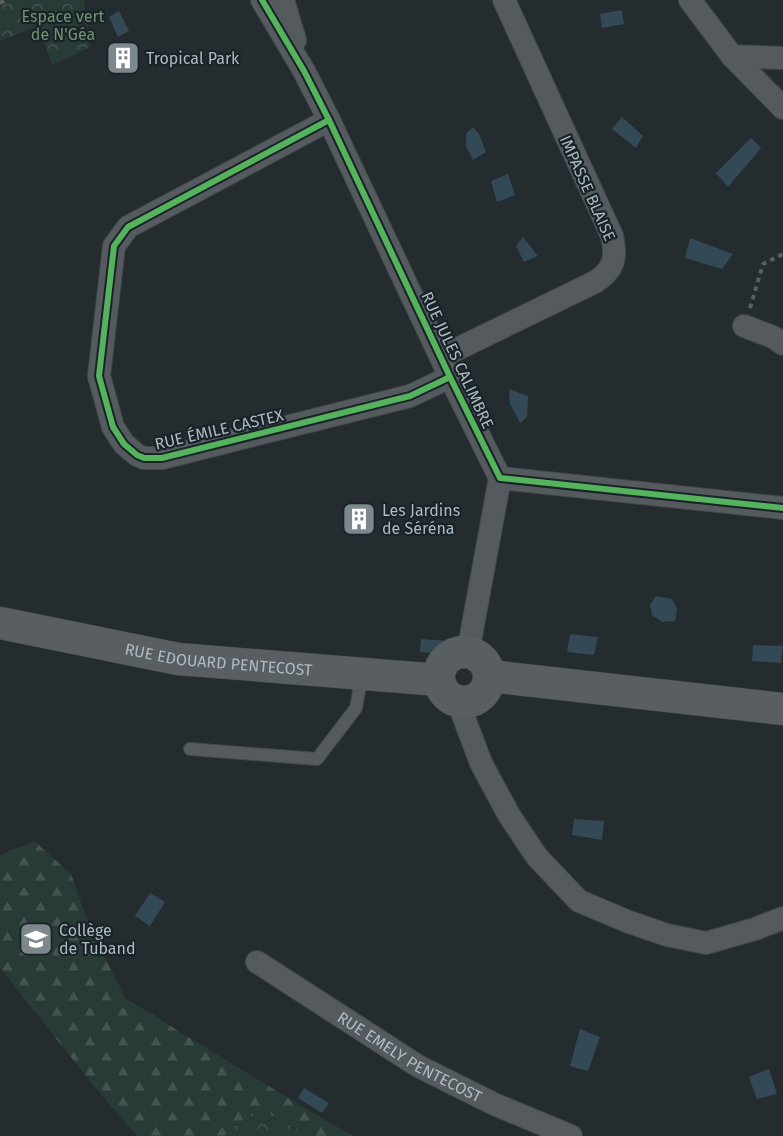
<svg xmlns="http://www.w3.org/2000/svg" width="783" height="1136" viewBox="0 0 783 1136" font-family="'Fira Sans',sans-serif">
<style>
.forest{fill:url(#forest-firs)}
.park{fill:url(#park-crowns)}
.water{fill:#334a56}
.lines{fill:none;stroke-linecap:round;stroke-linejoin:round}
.lane-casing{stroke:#42474a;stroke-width:14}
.street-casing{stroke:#42474a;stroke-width:24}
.secondary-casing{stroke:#42474a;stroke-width:33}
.path{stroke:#585f62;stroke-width:4;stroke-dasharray:4.5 4.5;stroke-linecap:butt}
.lane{stroke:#545a5d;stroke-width:12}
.street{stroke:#545a5d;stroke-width:22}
.secondary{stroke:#585e62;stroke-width:32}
.cycleway-casing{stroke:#192328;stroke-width:10}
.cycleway{stroke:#56b35d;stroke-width:6}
.labels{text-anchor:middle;stroke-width:4.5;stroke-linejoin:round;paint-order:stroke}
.park-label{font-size:16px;fill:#6f966f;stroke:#192328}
.poi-label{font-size:16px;fill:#adbac1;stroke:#192328;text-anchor:start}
.street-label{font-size:16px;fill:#adbac1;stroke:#192328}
</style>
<defs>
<pattern id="forest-firs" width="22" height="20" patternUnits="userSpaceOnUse" patternTransform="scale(1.5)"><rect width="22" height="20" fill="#283b36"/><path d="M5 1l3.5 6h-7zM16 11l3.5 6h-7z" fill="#445551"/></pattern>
<pattern id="park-crowns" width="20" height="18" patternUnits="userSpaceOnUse" patternTransform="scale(1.5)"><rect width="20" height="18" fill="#283b36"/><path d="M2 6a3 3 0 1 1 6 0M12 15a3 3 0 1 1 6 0" fill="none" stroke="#445551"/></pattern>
</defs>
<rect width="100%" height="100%" fill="#242c2f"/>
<!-- forest -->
<polygon class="forest" points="34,841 71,874 88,923 125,998 291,1100 353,1136 137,1136 94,1086 0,968 0,855"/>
<!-- park -->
<g class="park">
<polygon points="0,0 84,0 90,47 52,65 38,26 0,41"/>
<polygon points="258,1108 311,1136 223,1136"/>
</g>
<!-- water -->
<g class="water">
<polygon points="622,10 624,24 602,28 600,14"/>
<polygon points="119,11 129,31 118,37 109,17"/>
<polygon points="622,117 643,136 636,148 612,129"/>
<polygon points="473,127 479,134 486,152 473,160 466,146 466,134"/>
<polygon points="751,138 761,148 728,187 716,173"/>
<polygon points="508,174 515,195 497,202 491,181"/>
<polygon points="523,237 538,256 524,262 516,246"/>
<polygon points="690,238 733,254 722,269 685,258"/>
<polygon points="509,389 528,396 527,417 520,423 510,404"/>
<polygon points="656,596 672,599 677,609 675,621 662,622 652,615 650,605"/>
<polygon points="570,634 598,637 594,655 567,652"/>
<polygon points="421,639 447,641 446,654 420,652"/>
<polygon points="753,645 783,646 781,663 752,661"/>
<polygon points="574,819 604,821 602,840 572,835"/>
<polygon points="150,893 165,902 150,926 135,916"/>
<polygon points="580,1029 600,1037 588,1071 570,1066"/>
<polygon points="769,1069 777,1094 757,1099 749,1077"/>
<polygon points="304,1088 329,1103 322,1113 298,1098"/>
</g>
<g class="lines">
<!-- lane casing -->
<g class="lane-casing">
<polyline id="lane" points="190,749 317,759 356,708 362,674"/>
</g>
<!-- street casing -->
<g class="street-casing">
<g id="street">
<polyline points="262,0 304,71 329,120 450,377 500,478 783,508"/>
<polyline points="283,0 295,40"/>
<polyline points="690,0 732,56 783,108"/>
<polyline points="732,56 783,58"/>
<polyline points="329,120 128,227 114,246 99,376 113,427 124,444 137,455 144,458 162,458 410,396 450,377"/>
<polyline points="744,326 773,337 783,344"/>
<path d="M 441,357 L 595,282 C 614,270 617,258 612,236 L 504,0"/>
<polyline points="468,652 500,478"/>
<polyline points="458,702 481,763 509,815 537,857 579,901 629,922 667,935 706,943 755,929 783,918"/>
<path id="s1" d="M 257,962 L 418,1066 L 494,1104 L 571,1136"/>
</g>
</g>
<!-- secondary casing -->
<g class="secondary-casing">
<g id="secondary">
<path id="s2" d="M 0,623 L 178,659 L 439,680"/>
<circle cx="464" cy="677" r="25"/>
<polyline points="489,676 783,709"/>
</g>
</g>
<!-- path -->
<g class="path">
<polyline points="0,3 7,0"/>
<polyline points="750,308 763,264 783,254"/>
</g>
<!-- lane -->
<use href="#lane" class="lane"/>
<!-- street -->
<use href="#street" class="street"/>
<!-- secondary -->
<use href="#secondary" class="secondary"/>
<!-- cycleway casing -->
<g class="cycleway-casing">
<g id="cycleway">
<polyline points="262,0 304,71 329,120 450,377 500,478 783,508"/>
<polyline points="329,120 128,227 114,246 99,376 113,427 124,444 137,455 144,458 162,458 410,396 450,377"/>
</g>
</g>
<!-- cycleway -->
<use href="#cycleway" class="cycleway"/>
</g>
<!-- icons -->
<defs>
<g id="building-square" transform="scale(1.725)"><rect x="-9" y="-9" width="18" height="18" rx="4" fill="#7d888e" stroke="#192328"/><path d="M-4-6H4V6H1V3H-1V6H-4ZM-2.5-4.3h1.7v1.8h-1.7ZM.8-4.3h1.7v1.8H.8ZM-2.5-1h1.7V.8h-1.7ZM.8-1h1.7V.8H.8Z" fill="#fff"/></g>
<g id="school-square" transform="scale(1.725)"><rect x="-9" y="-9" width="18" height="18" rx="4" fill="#7d888e" stroke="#192328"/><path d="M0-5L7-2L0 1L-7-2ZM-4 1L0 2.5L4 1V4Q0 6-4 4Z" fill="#fff"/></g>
</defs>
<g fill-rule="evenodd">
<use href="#building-square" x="123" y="58"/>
<use href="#building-square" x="359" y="519"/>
<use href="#school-square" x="36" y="939"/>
</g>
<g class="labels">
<!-- park labels -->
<g class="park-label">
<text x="63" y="22">Espace vert<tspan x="63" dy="18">de N'Géa</tspan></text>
</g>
<!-- poi labels -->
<g class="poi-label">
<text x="146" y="64">Tropical Park</text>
<text x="382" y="516">Les Jardins<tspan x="382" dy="18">de Séréna</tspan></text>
<text x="59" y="936">Collège<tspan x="59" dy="18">de Tuband</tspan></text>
</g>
<!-- street labels -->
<g class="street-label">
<text transform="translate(588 188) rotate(66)" y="6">IMPASSE BLAISE</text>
<text transform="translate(458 360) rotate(65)" y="6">RUE JULES CALIMBRE</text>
<text transform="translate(219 429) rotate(-13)" y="6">RUE ÉMILE CASTEX</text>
<text dy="6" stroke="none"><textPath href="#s2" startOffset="222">RUE EDOUARD PENTECOST</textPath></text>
<text dy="6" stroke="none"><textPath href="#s1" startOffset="180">RUE EMELY PENTECOST</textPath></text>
</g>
</g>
</svg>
